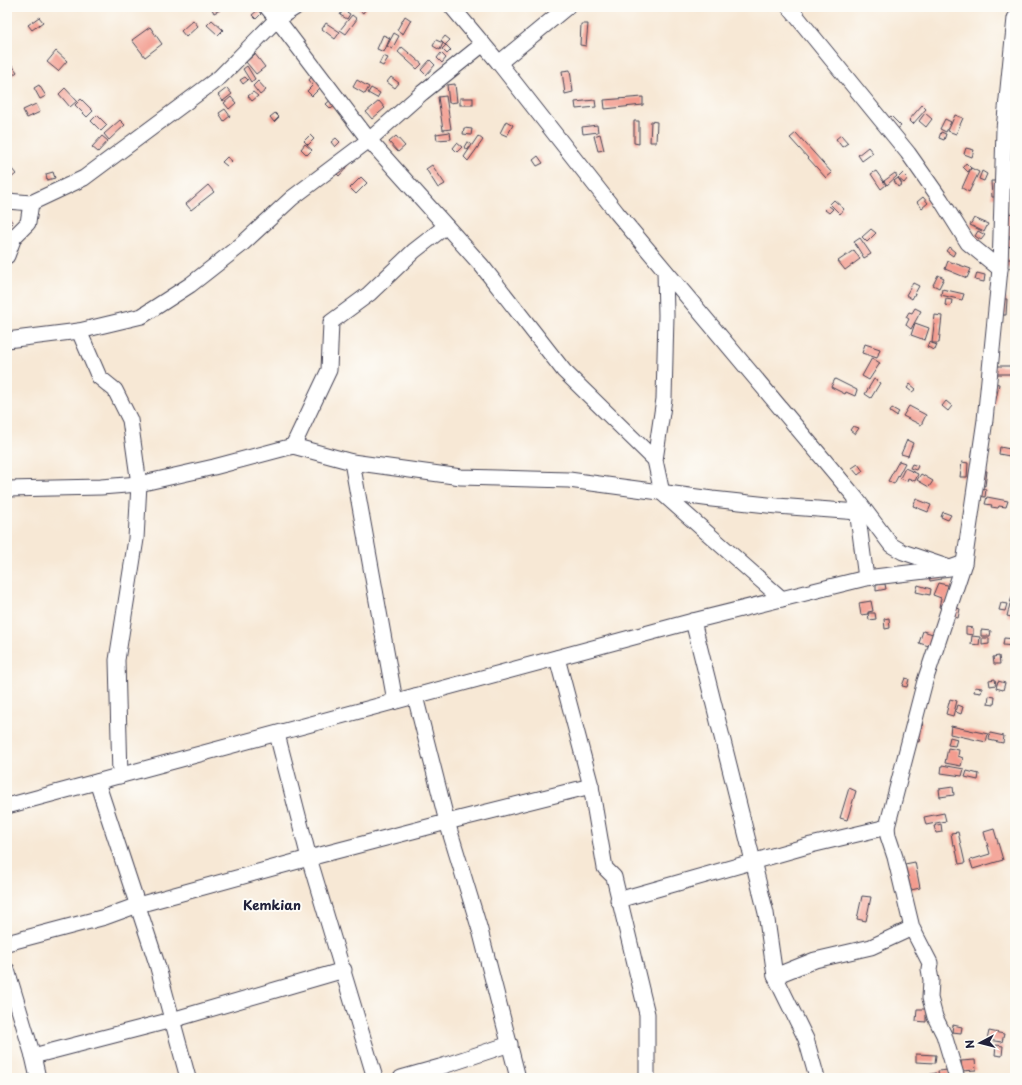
<svg xmlns="http://www.w3.org/2000/svg" width="1022" height="1085" viewBox="0 0 1022 1085" font-family="'Playpen Sans',sans-serif">
<style>
.building{fill:#f39c8f}
.lines{fill:none;stroke-linecap:round;stroke-linejoin:round}
.minor-casing{stroke:#424052;stroke-width:17}
.minor{stroke:#fff;stroke-width:15}
.labels{text-anchor:middle;stroke-width:4;stroke-linejoin:round;paint-order:stroke}
.neighbourhood-label{font-size:13px;font-weight:bold;fill:#22223b;stroke:#fdfcf7}
</style>
<rect width="100%" height="100%" fill="#fdfcf7"/>
<filter id="ink" filterUnits="userSpaceOnUse"><feTurbulence type="fractalNoise" baseFrequency=".025" numOctaves="2"/><feDisplacementMap in="SourceGraphic" scale="8" xChannelSelector="R" yChannelSelector="G"/><feConvolveMatrix kernelMatrix="1 2 1 2 8 2 1 2 1" color-interpolation-filters="sRGB"/></filter>
<filter id="wash" filterUnits="userSpaceOnUse"><feTurbulence type="fractalNoise" baseFrequency=".012" numOctaves="4" result="noise"/><feDisplacementMap in="SourceGraphic" scale="16" xChannelSelector="R" yChannelSelector="G"/><feGaussianBlur stdDeviation="0.9" result="paint"/><feColorMatrix in="noise" values="0 0 0 0 0 0 0 0 0 0 0 0 0 0 0 0 0 1.4 0 .05"/><feComposite in="paint" operator="in"/></filter>
<g filter="url(#wash)">
<rect width="100%" height="100%" fill="#f7e8d5"/>
<g id="blocks">
<!-- building -->
<g class="building">
<polygon points="211,7 219,7 220,10 214,13"/>
<polygon points="360,7 367,7 363,13 358,9"/>
<polygon points="258,10 261,14 256,19 252,15"/>
<polygon points="343,10 350,14 347,19 340,15"/>
<polygon points="352,15 357,19 346,34 340,30"/>
<polygon points="405,16 411,20 403,34 397,30"/>
<polygon points="39,17 43,22 32,30 28,25"/>
<polygon points="193,20 198,26 186,37 181,31"/>
<polygon points="212,20 223,30 218,35 207,25"/>
<polygon points="326,23 340,32 335,39 322,29"/>
<polygon points="581,24 588,24 586,46 580,45"/>
<polygon points="150,27 162,44 145,57 132,40"/>
<polygon points="394,33 399,36 392,49 387,46"/>
<polygon points="383,35 390,38 384,52 377,49"/>
<polygon points="445,36 450,40 445,45 441,41"/>
<polygon points="436,40 443,43 440,50 433,46"/>
<polygon points="446,45 451,50 447,54 442,49"/>
<polygon points="402,47 422,64 417,69 398,52"/>
<polygon points="56,51 67,61 58,71 47,62"/>
<polygon points="441,53 446,58 442,63 437,58"/>
<polygon points="255,54 265,67 256,74 246,62"/>
<polygon points="383,56 388,58 383,66 379,64"/>
<polygon points="430,60 435,65 426,75 421,70"/>
<polygon points="12,65 17,72 7,80 7,69"/>
<polygon points="247,66 255,79 251,82 243,69"/>
<polygon points="570,70 573,92 565,94 562,71"/>
<polygon points="313,75 322,86 312,96 307,91 313,85 309,80"/>
<polygon points="245,77 248,80 243,84 240,80"/>
<polygon points="391,77 399,83 395,88 387,82"/>
<polygon points="357,80 369,87 365,94 353,87"/>
<polygon points="258,81 266,90 260,95 253,86"/>
<polygon points="455,84 457,102 449,103 447,85"/>
<polygon points="39,85 46,96 40,99 34,88"/>
<polygon points="65,88 77,101 70,107 59,94"/>
<polygon points="227,88 232,94 223,101 218,95"/>
<polygon points="371,88 380,93 377,98 368,93"/>
<polygon points="253,92 258,96 252,101 248,96"/>
<polygon points="446,96 451,129 443,130 438,97"/>
<polygon points="231,97 236,103 229,109 224,103"/>
<polygon points="643,97 643,105 605,109 604,100"/>
<polygon points="1014,97 1015,97 1015,120 1010,119"/>
<polygon points="333,98 338,103 331,109 326,104"/>
<rect x="460" y="98" width="13" height="7"/>
<polygon points="81,99 93,111 87,117 75,105"/>
<polygon points="595,100 596,107 576,109 575,102"/>
<polygon points="379,101 385,108 372,119 366,112"/>
<polygon points="36,104 40,112 27,118 23,110"/>
<polygon points="922,105 926,109 913,124 909,120"/>
<polygon points="225,109 230,116 224,121 219,113"/>
<polygon points="275,113 279,117 274,122 270,117"/>
<polygon points="925,113 932,119 926,127 919,121"/>
<polygon points="97,115 107,125 101,131 91,121"/>
<polygon points="955,115 963,118 956,134 948,131"/>
<polygon points="891,116 901,126 895,131 885,121"/>
<polygon points="945,119 951,122 946,132 940,129"/>
<polygon points="120,120 125,125 109,140 104,134"/>
<polygon points="506,121 513,125 507,136 500,133"/>
<polygon points="634,121 639,121 639,144 634,143"/>
<polygon points="651,121 657,122 656,142 650,142"/>
<polygon points="597,125 598,132 583,134 582,127"/>
<polygon points="464,128 472,129 471,135 463,134"/>
<polygon points="450,132 451,139 437,140 436,134"/>
<polygon points="941,132 946,134 944,140 939,138"/>
<polygon points="796,133 832,173 826,178 790,138"/>
<polygon points="600,134 604,150 598,151 594,136"/>
<polygon points="310,135 314,139 308,145 304,141"/>
<polygon points="841,135 848,143 842,147 836,139"/>
<polygon points="102,136 108,141 98,152 92,147"/>
<polygon points="396,136 405,146 398,152 389,142"/>
<polygon points="478,136 483,140 468,161 464,157"/>
<polygon points="336,138 340,142 335,147 331,142"/>
<polygon points="467,142 471,144 468,150 464,147"/>
<polygon points="457,143 462,147 457,152 453,148"/>
<polygon points="305,144 312,150 307,155 301,149"/>
<polygon points="868,147 873,153 862,161 858,155"/>
<polygon points="966,148 974,150 972,157 964,154"/>
<polygon points="538,156 543,163 537,166 533,160"/>
<polygon points="227,157 232,161 227,166 222,162"/>
<polygon points="342,159 349,165 339,176 332,169"/>
<polygon points="966,163 971,168 968,172 963,167"/>
<polygon points="432,165 445,184 438,188 426,169"/>
<polygon points="11,168 16,174 10,179 7,176 7,172"/>
<polygon points="971,168 979,172 969,192 962,188"/>
<polygon points="876,171 886,185 881,189 871,174"/>
<polygon points="982,171 987,174 984,181 979,179"/>
<polygon points="53,172 55,178 47,180 46,174"/>
<polygon points="895,173 897,176 887,185 884,181"/>
<polygon points="903,173 908,178 904,183 898,178"/>
<polygon points="361,177 367,183 356,194 350,188"/>
<polygon points="898,178 902,184 898,187 894,181"/>
<polygon points="991,181 997,181 998,197 992,197"/>
<polygon points="208,185 214,192 191,210 186,204"/>
<polygon points="923,197 928,203 922,208 917,202"/>
<polygon points="834,200 844,209 840,214 830,204"/>
<polygon points="829,206 833,209 829,213 825,210"/>
<polygon points="1015,213 1015,236 1004,236 1004,214"/>
<polygon points="9,218 13,223 7,229 7,219"/>
<polygon points="974,218 988,224 984,232 970,225"/>
<polygon points="871,229 876,233 867,242 862,237"/>
<polygon points="978,231 985,235 981,240 975,236"/>
<polygon points="860,238 871,254 864,258 854,242"/>
<polygon points="1003,238 1013,238 1014,246 1004,247"/>
<polygon points="949,247 955,252 953,256 946,251"/>
<polygon points="854,250 860,259 845,270 838,261"/>
<rect x="1004" y="259" width="7" height="9"/>
<polygon points="948,261 971,269 967,278 945,269"/>
<polygon points="977,273 985,275 984,282 975,280"/>
<polygon points="938,275 944,278 939,288 933,285"/>
<polygon points="913,283 919,286 912,299 906,295"/>
<polygon points="942,289 964,294 962,300 941,295"/>
<polygon points="946,299 952,300 951,306 945,305"/>
<polygon points="1002,299 1007,299 1006,315 1001,315"/>
<polygon points="915,308 921,311 911,329 906,325 909,319 906,317 909,312 912,313"/>
<polygon points="935,315 942,316 939,343 932,343"/>
<polygon points="915,323 929,328 925,340 911,335"/>
<polygon points="929,342 937,345 935,350 927,347"/>
<polygon points="865,344 880,349 877,358 862,353"/>
<polygon points="872,358 880,363 869,380 862,376"/>
<rect x="995" y="366" width="17" height="8"/>
<polygon points="835,379 857,390 855,396 846,392 845,394 831,387"/>
<polygon points="874,379 880,383 871,398 865,394"/>
<polygon points="993,383 999,384 995,405 989,404"/>
<polygon points="910,384 916,389 912,392 907,388"/>
<polygon points="946,401 952,406 948,411 942,406"/>
<polygon points="909,406 926,415 921,425 903,416"/>
<polygon points="892,408 899,412 896,416 890,412"/>
<polygon points="853,426 859,428 855,434 850,430"/>
<polygon points="907,440 913,443 908,456 901,454"/>
<polygon points="1000,447 1015,450 1015,457 999,454"/>
<polygon points="899,461 905,463 894,484 888,481"/>
<polygon points="962,462 968,463 967,477 960,477"/>
<polygon points="858,464 863,471 858,475 852,468"/>
<polygon points="912,464 918,466 916,470 910,468"/>
<polygon points="905,468 918,474 915,481 908,478 907,481 900,478"/>
<polygon points="981,470 987,471 985,486 979,485"/>
<polygon points="921,474 933,481 929,487 917,480"/>
<polygon points="979,488 986,489 985,497 978,496"/>
<polygon points="987,497 1008,501 1006,507 999,506 998,508 991,507 992,505 985,504"/>
<polygon points="916,499 931,505 928,512 913,506"/>
<polygon points="943,512 951,515 948,520 941,517"/>
<polygon points="942,574 942,579 930,581 929,575"/>
<polygon points="938,583 952,586 945,609 939,607 941,598 933,595"/>
<polygon points="885,584 886,589 876,591 876,585"/>
<polygon points="918,585 931,589 930,595 916,592"/>
<polygon points="1015,588 1015,605 1010,603"/>
<polygon points="871,601 873,611 868,612 868,614 861,615 859,603"/>
<polygon points="1001,603 1007,604 1005,611 999,610"/>
<polygon points="1010,604 1015,606 1015,618 1007,616"/>
<polygon points="953,607 960,609 958,618 950,616"/>
<polygon points="868,613 875,613 876,619 869,620"/>
<polygon points="889,618 890,628 885,629 884,619"/>
<polygon points="966,627 973,628 973,635 966,634"/>
<polygon points="981,630 991,631 990,636 981,636"/>
<polygon points="923,631 936,635 932,647 919,643"/>
<polygon points="972,636 980,637 979,645 971,644"/>
<polygon points="982,638 989,638 989,644 982,645"/>
<polygon points="1004,638 1015,639 1015,646 1003,645"/>
<polygon points="999,656 1000,664 994,664 993,657"/>
<polygon points="905,678 909,679 907,687 902,686"/>
<polygon points="995,679 996,685 990,686 989,680"/>
<polygon points="998,681 1005,683 1003,690 996,688"/>
<polygon points="975,687 982,688 981,693 974,692"/>
<polygon points="989,696 995,697 994,705 988,704"/>
<polygon points="950,699 957,701 953,716 946,714"/>
<polygon points="958,705 963,707 961,714 956,712"/>
<polygon points="917,721 923,722 919,742 913,740"/>
<polygon points="951,726 988,734 986,742 950,734"/>
<polygon points="990,733 1004,736 1003,743 989,740"/>
<polygon points="950,737 957,739 955,746 948,745"/>
<polygon points="948,748 959,750 958,756 963,758 961,766 945,763"/>
<polygon points="942,765 964,769 962,776 941,773"/>
<polygon points="967,771 979,774 978,780 965,777"/>
<polygon points="953,787 954,795 940,797 939,789"/>
<polygon points="849,788 856,791 847,820 840,818"/>
<polygon points="944,813 946,821 926,825 924,817"/>
<polygon points="941,824 942,832 936,833 934,826"/>
<polygon points="994,829 1003,860 973,869 970,860 990,854 984,832"/>
<polygon points="958,832 965,863 959,864 955,845 953,845 951,833"/>
<polygon points="915,862 920,888 911,890 905,864"/>
<polygon points="862,896 871,897 866,921 857,919"/>
<polygon points="917,1009 926,1009 926,1022 916,1021"/>
<polygon points="953,1025 962,1027 961,1033 952,1032"/>
<polygon points="989,1031 1004,1034 1002,1042 987,1040"/>
<polygon points="996,1045 1003,1046 1002,1056 995,1055"/>
<polygon points="916,1054 936,1055 935,1063 916,1062"/>
<polygon points="975,1060 976,1070 962,1071 961,1061"/>
<polygon points="948,1070 949,1076 939,1077 938,1071"/>
<polygon points="936,1073 936,1078 924,1078 923,1076"/>
</g>
</g>
</g>
<g filter="url(#ink)">
<use href="#blocks" fill-opacity="0" stroke="#424052" stroke-width="1"/>
<g class="lines">
<!-- minor casing -->
<g class="minor-casing">
<g id="minor">
<polyline points="267,7 277,19 369,140 482,266 564,371 655,460"/>
<polyline points="452,7 499,63 617,213 855,497 891,545 903,552 947,567"/>
<polyline points="789,7 908,153 941,200 968,243 1000,269"/>
<polyline points="499,63 567,7"/>
<polyline points="7,201 31,203 84,178 220,77 277,19 296,7"/>
<polyline points="7,256 14,237 28,223 31,203"/>
<polyline points="665,271 666,315 664,399 655,460 662,493 782,599"/>
<polyline points="79,331 99,377 115,390 130,420 139,484 136,539 117,660 120,776"/>
<polyline points="7,340 79,331 142,316 190,285 241,245 292,198 369,140 422,93 483,44"/>
<polyline points="293,446 329,370 331,322 369,294 414,251 446,226"/>
<polyline points="352,462 395,701"/>
<polyline points="7,489 101,487 139,484 214,467 293,446 352,462 461,477 569,480 712,499 777,506 858,512"/>
<polyline points="856,502 866,578"/>
<polyline points="693,621 766,913 775,976 806,1039 817,1078"/>
<polyline points="557,658 591,786 605,868 614,877 647,1014 647,1078"/>
<polyline points="415,696 447,822 480,930 518,1078"/>
<polyline points="277,734 309,858 375,1078"/>
<polyline points="97,782 157,964 188,1078"/>
<polyline points="7,806 693,621 866,578 950,568 964,563"/>
<polyline points="618,900 811,845 887,827"/>
<polyline points="7,943 105,917 138,905 309,858 447,822 591,786"/>
<polyline points="7,970 33,1056 38,1078"/>
<polyline points="775,976 815,960 871,947 912,928"/>
<polyline points="33,1056 172,1020 344,970"/>
<polyline points="401,1078 440,1067 510,1044"/>
<polyline points="957,1078 944,1035 935,1017 930,998 931,980 929,969 930,963 912,928 895,857 888,836 887,827 925,681 964,563 985,420 1000,269 1004,129 1015,18"/>
</g>
</g>
<!-- minor -->
<use href="#minor" class="minor"/>
</g>
</g>
<g class="labels">
<!-- neighbourhood labels -->
<g class="neighbourhood-label">
<text x="272" y="910">Kemkian</text>
</g>
</g>
<!-- margin -->
<rect width="1022" height="1085" fill="none" stroke="#fdfcf7" stroke-width="24"/>
<!-- north arrow -->
<g transform="translate(980 1043) rotate(263)" stroke="#fdfcf7" stroke-width="3" paint-order="stroke">
<path d="M0-3L7 15L0 10L-7 15Z" fill="#22223b"/>
<text y="-6" font-size="11" font-weight="bold" text-anchor="middle" fill="#22223b">N</text>
</g>
</svg>
